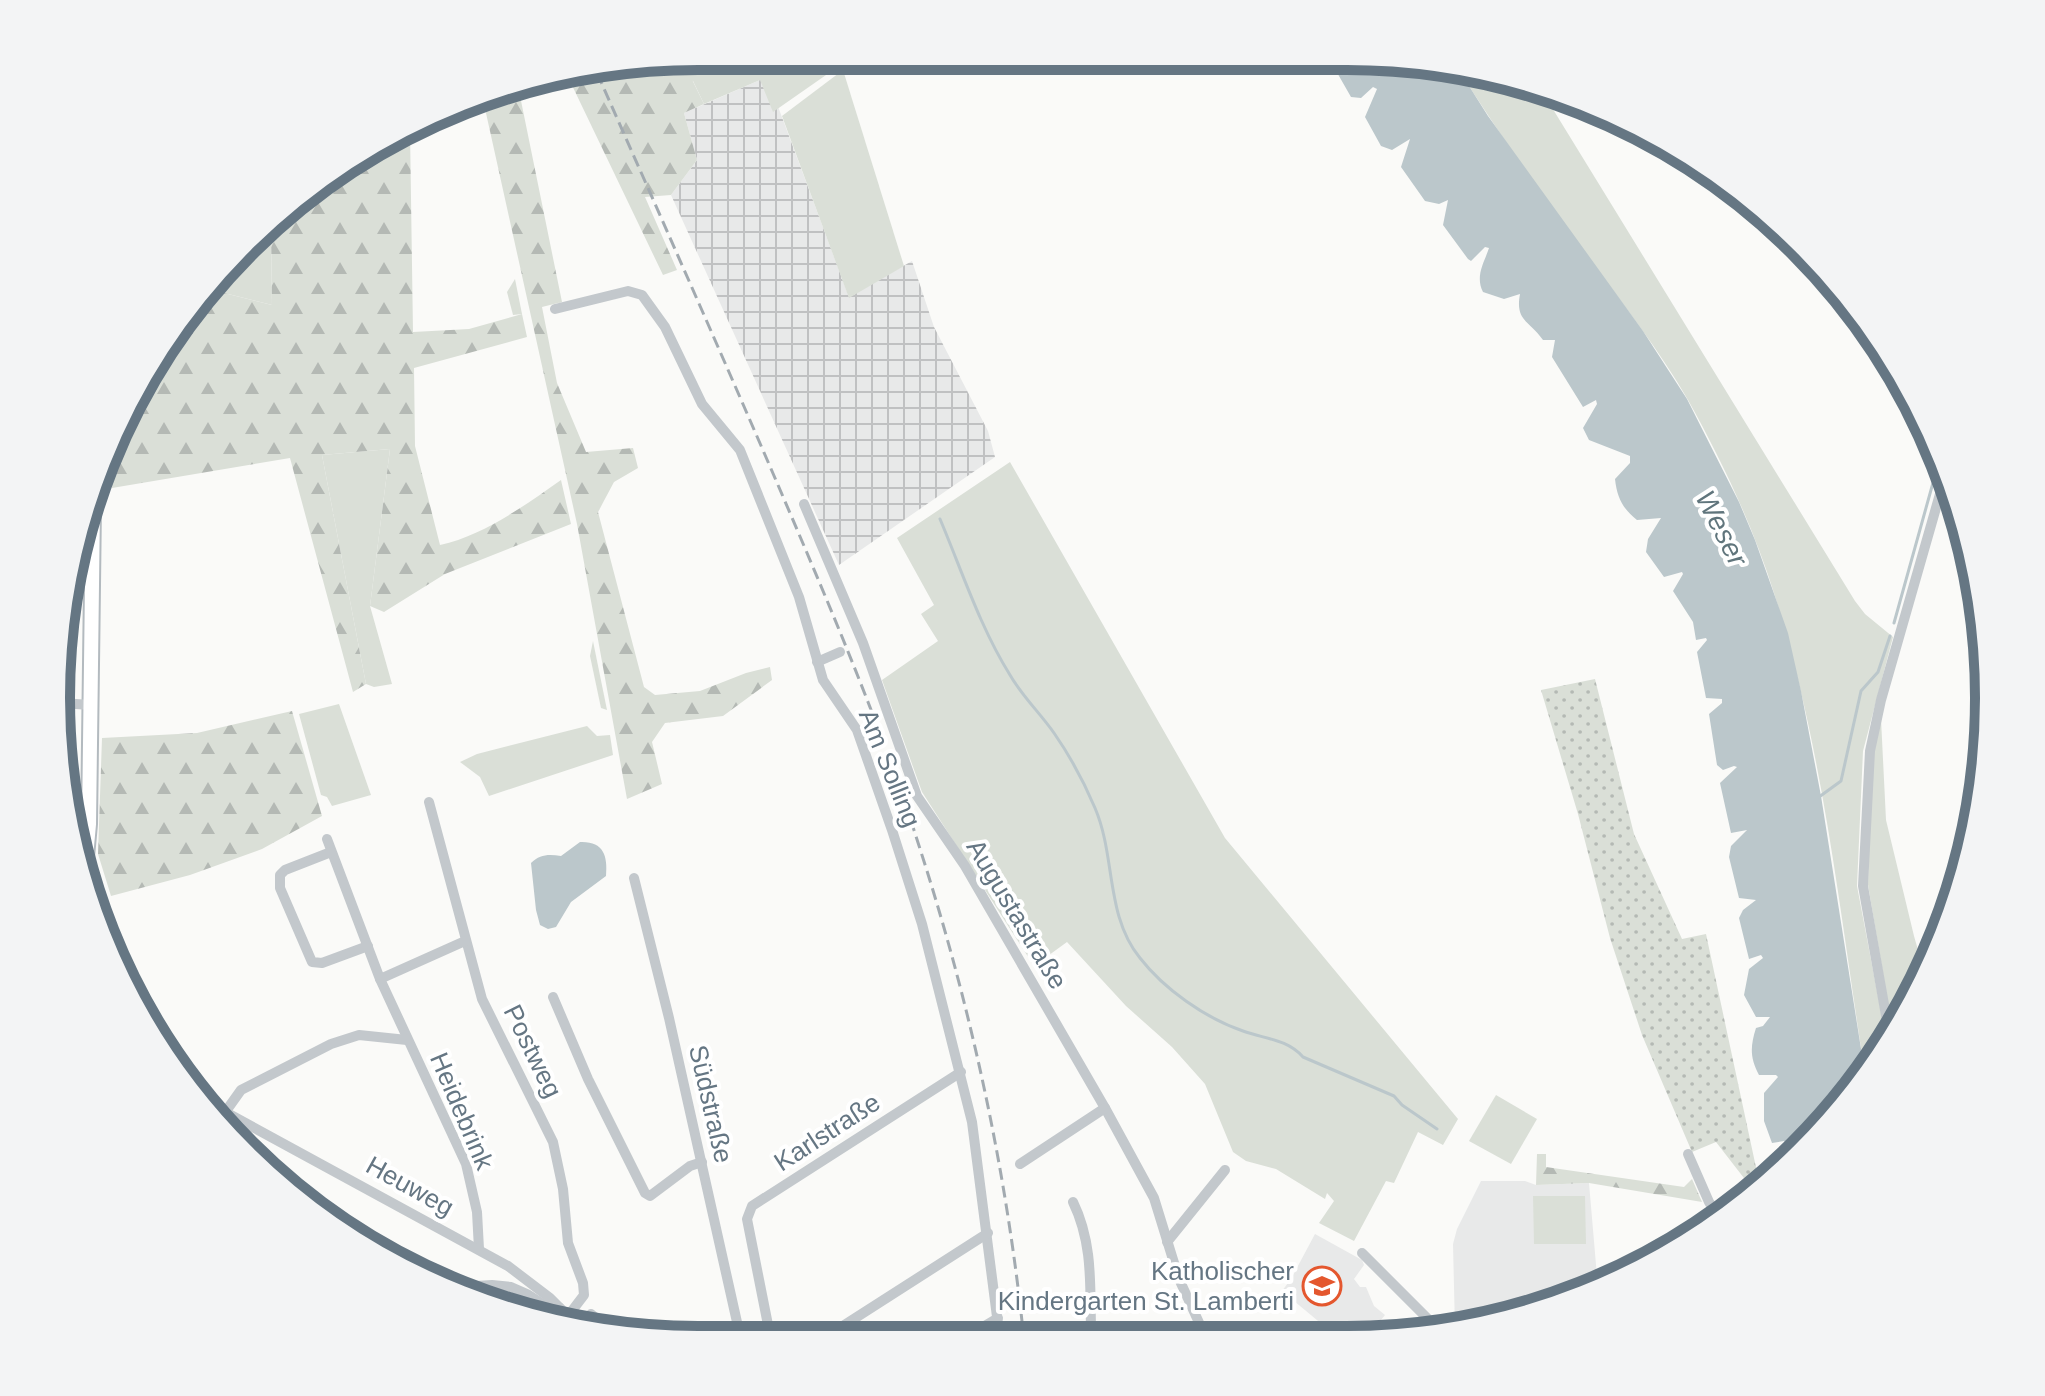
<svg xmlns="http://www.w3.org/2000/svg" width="2045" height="1396" viewBox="0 0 2045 1396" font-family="Helvetica,sans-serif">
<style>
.built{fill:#e8e9e9}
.industrial{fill:url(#industrial-grid)}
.green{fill:#dadfd7}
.forest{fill:url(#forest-firs)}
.garden{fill:url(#garden-dots)}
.water{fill:#bbc7cb}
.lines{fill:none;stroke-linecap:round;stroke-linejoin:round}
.stream{stroke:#bbc7cb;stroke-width:3}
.secondary-casing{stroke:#b3babf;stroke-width:18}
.minor{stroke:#c3c8cc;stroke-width:10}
.secondary{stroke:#fff;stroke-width:14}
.rail{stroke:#a2aab0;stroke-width:3;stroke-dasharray:12 6;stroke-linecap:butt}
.labels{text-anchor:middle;stroke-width:8;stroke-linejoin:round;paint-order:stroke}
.street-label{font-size:26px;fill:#657683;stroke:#fff}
.poi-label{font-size:26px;fill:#657683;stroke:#fff;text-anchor:end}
.water-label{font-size:28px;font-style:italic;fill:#60757c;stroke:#fff}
.rim{fill:none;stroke:#657683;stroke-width:10}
</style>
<defs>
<pattern id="industrial-grid" width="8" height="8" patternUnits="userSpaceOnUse" patternTransform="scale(2)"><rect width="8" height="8" fill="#e8e9e9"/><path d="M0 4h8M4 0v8" fill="none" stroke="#c0c1c2"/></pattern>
<pattern id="forest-firs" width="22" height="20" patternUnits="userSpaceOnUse" patternTransform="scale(2)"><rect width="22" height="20" fill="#dadfd7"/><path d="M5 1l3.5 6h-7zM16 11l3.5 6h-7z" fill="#b4b9b4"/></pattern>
<pattern id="garden-dots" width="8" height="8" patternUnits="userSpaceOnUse" patternTransform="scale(2)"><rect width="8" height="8" fill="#dadfd7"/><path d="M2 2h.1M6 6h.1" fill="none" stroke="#b4b9b4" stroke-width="1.8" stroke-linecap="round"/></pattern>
</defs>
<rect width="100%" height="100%" fill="#fafaf8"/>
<!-- built -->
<g class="built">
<polygon points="1481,1181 1525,1181 1536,1185 1589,1183 1598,1288 1473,1328 1455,1329 1453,1244 1457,1229"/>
<polygon points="1315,1234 1362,1260 1364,1265 1354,1279 1360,1287 1366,1287 1374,1306 1385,1315 1366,1338 1341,1340 1282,1291 1291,1279"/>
</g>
<!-- industrial -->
<polygon class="industrial" points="767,77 849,297 912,261 934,327 988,431 995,457 839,565 671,195 697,160 684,113"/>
<!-- green -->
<g class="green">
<polygon points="698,56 848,56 849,59 773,112 760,80 704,104 693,81 622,68"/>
<path d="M 1457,67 L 1472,68 L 1543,93 L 1855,601 L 1865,614 L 1893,637 L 1863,751 L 1857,886 L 1887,1044 L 1865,1074 C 1840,914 1823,748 1774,593 C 1753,526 1722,461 1688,400 C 1660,351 1624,306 1591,261 C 1544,198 1499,134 1457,67 Z"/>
<polygon points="843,70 904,266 849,298 782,116"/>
<polygon points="271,230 272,305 208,289"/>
<polygon points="515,279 522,314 513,315 507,292"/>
<polygon points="390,449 370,606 392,684 374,687 366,684 322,455"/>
<polygon points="1010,462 1225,838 1458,1119 1443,1145 1418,1132 1394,1183 1386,1181 1354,1241 1319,1223 1334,1201 1327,1193 1325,1199 1276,1169 1246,1161 1233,1152 1205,1084 1172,1047 1126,1006 1067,942 1034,966 922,792 882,680 938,641 921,614 934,605 897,538"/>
<polygon points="593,641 607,710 601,708 590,656"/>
<polygon points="339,704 371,795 332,806 327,797 321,795 299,714"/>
<polygon points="1881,719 1886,820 1914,936 1920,957 1927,968 1893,1032 1868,885 1871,768"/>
<polygon points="587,726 597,736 610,735 613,755 489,796 480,777 460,762 477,754"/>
<polygon points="1496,1095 1537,1119 1511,1164 1469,1141"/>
<polygon points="1533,1196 1585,1196 1586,1244 1534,1244"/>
</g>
<!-- forest -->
<g class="forest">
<polygon points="682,59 704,104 684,113 697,160 671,195 645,197 677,270 663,275 568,77"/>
<polygon points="518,86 562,302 542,307 557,383 586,452 633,448 638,468 614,482 598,512 644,687 655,695 700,691 746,673 770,667 772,680 723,716 665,723 652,742 662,784 627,799 577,524 482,95 492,90"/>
<path d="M 410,130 L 413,332 L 469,329 L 522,314 L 527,337 L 414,368 L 415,446 L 440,545 C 484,535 524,506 561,480 L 571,524 L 445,574 L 384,612 L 370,606 L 390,449 L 322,455 L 366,684 L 353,692 L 290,458 L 112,488 L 111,441 L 189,307 L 208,289 L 272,305 L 271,230 L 341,164 Z"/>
<path d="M 77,572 C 76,608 83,656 59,686 L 57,656 Z"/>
<polygon points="292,711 322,816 262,849 190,875 111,896 98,854 102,738 197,733"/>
<polygon points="1537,1154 1546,1154 1546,1167 1684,1187 1692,1179 1702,1202 1589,1183 1536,1185"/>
</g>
<!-- garden -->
<polygon class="garden" points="1595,679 1634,834 1682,939 1706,934 1760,1186 1754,1191 1716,1142 1692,1152 1642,1035 1610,938 1578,814 1541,690"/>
<!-- water -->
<g class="water">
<path d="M 1334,56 L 1457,67 L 1488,116 L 1643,331 L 1687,399 L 1739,502 L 1755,540 L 1788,633 L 1801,691 L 1821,796 L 1865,1074 L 1801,1152 L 1779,1170 L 1776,1152 L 1786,1143 L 1784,1141 L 1772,1143 L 1764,1121 L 1764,1093 L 1778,1077 L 1776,1075 L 1759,1075 C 1750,1058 1750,1047 1756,1028 L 1763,1026 L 1770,1017 L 1756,1017 L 1744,995 L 1749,969 L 1763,958 L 1761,955 L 1749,959 L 1739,918 L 1743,910 L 1756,900 L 1739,898 L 1729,857 L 1731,846 L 1747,830 L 1731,833 L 1720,783 L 1737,767 L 1734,766 L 1723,770 L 1717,765 L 1709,714 L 1722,703 L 1722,699 L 1706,698 L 1697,652 L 1707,640 L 1706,638 L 1696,640 L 1693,622 L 1673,591 L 1683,574 L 1682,572 L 1664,577 L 1646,552 L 1648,539 L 1661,518 L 1637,520 C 1622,508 1617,497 1615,479 L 1630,463 L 1630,456 L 1589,440 L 1583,428 L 1597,404 L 1596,400 L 1583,407 L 1552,357 L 1555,340 L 1543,340 C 1529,320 1515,321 1520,294 L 1504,299 L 1483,292 C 1475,276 1484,263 1489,248 L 1485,247 L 1471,261 L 1468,259 L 1443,225 L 1448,200 L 1439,204 L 1425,201 L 1401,167 L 1410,139 L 1392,150 L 1381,146 L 1365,117 L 1377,89 L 1373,87 L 1361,98 L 1351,97 L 1331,62 Z"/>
<path d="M 580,842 C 603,841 608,855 606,876 L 571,902 L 556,927 L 548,929 L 540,925 L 536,910 L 531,863 C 540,854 549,854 561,856 Z"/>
</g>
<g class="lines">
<!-- stream -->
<g class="stream">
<path d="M 940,519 C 962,571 980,627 1010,675 C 1022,696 1040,713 1054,733 C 1070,756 1084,782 1095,808 C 1116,857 1105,915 1140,958 C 1164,989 1205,1018 1243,1031 C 1265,1039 1287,1039 1303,1057 L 1394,1096 L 1402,1105 L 1437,1129"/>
<polyline points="1894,623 1941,454"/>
<polyline points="1819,797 1841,781 1861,691 1878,672 1890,636"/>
</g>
<!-- secondary casing -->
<g class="secondary-casing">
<polyline id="secondary" points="85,868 89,824 93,505"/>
</g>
<!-- minor -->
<g class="minor">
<polyline points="555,309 628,291 642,295 665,327 702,404 740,450 799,597 823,680 857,730 892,830 922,924 972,1122 1000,1340"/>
<polyline points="804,504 863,643 917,796 965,866 1105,1108 1154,1198 1179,1279 1207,1340"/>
<polyline points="817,662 840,652"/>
<polyline points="61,703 91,705"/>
<polyline points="429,802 482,999 553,1142 563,1189 568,1243 583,1283 584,1295 568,1316"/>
<polyline points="327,839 380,979 466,1164 477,1212 479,1249"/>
<polyline points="331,852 285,870 280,875 280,888 312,962 322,963 368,946"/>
<polyline points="634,878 669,1018 741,1340"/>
<polyline points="380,979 465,941"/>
<polyline points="553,997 588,1079 645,1193 650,1196 690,1166 702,1162"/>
<polyline points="1890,1038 1863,886 1870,751 1881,700 1946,473"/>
<polyline points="205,1101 508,1266 550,1298 580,1328"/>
<polyline points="226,1111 241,1090 331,1044 359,1035 407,1040"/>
<polyline points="1688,1154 1709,1202 1720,1219"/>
<polyline points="1020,1164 1105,1108"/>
<path d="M 1073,1202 C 1093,1243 1090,1285 1091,1330 L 1096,1340"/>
<polyline points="1167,1242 1225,1170"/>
<polyline points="1362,1253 1440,1331"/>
<polyline points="405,1267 460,1287 492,1285 511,1287 527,1294 555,1312 560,1308"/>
<polyline points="591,1314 611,1331"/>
<polyline points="771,1340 747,1219 752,1206 961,1072"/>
<polyline points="821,1340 988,1233"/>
<polyline points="961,1340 998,1318"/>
</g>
<!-- secondary -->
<use href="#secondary" class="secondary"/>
<!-- rail -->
<path class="rail" d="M 597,73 C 660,215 723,357 784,499 C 834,616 883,731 921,852 C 972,1011 1007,1174 1024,1340"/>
</g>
<!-- icons -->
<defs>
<g id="school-ring" transform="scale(2)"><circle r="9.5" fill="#fff" stroke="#e4572e" stroke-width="1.5"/><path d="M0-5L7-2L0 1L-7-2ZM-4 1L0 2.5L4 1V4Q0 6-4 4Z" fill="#e4572e"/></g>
</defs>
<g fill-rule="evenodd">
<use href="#school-ring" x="1322" y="1286"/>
</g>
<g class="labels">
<!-- street labels -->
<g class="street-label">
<text transform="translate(890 768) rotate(68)" y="9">Am Solling</text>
<text transform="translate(1017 914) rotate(59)" y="9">Augustastraße</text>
<text transform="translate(533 1051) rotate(64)" y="9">Postweg</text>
<text transform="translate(711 1104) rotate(77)" y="9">Südstraße</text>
<text transform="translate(462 1111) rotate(67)" y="9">Heidebrink</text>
<text transform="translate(827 1132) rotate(-33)" y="9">Karlstraße</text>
<text transform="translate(410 1186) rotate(29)" y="9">Heuweg</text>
</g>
<!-- poi labels -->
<g class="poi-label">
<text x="1294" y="1280">Katholischer<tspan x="1294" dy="30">Kindergarten St. Lamberti</tspan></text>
</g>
<!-- water labels -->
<g class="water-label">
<text transform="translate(1722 528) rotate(63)" y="10">Weser</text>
</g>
</g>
<!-- crop -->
<path d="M0 0H2045V1396H0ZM698 70H1347A628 628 0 0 1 1975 698V698A628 628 0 0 1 1347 1326H698A628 628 0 0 1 70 698V698A628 628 0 0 1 698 70Z" fill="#f3f4f5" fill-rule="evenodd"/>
<path class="rim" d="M698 70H1347A628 628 0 0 1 1975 698V698A628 628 0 0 1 1347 1326H698A628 628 0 0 1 70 698V698A628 628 0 0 1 698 70Z"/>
</svg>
